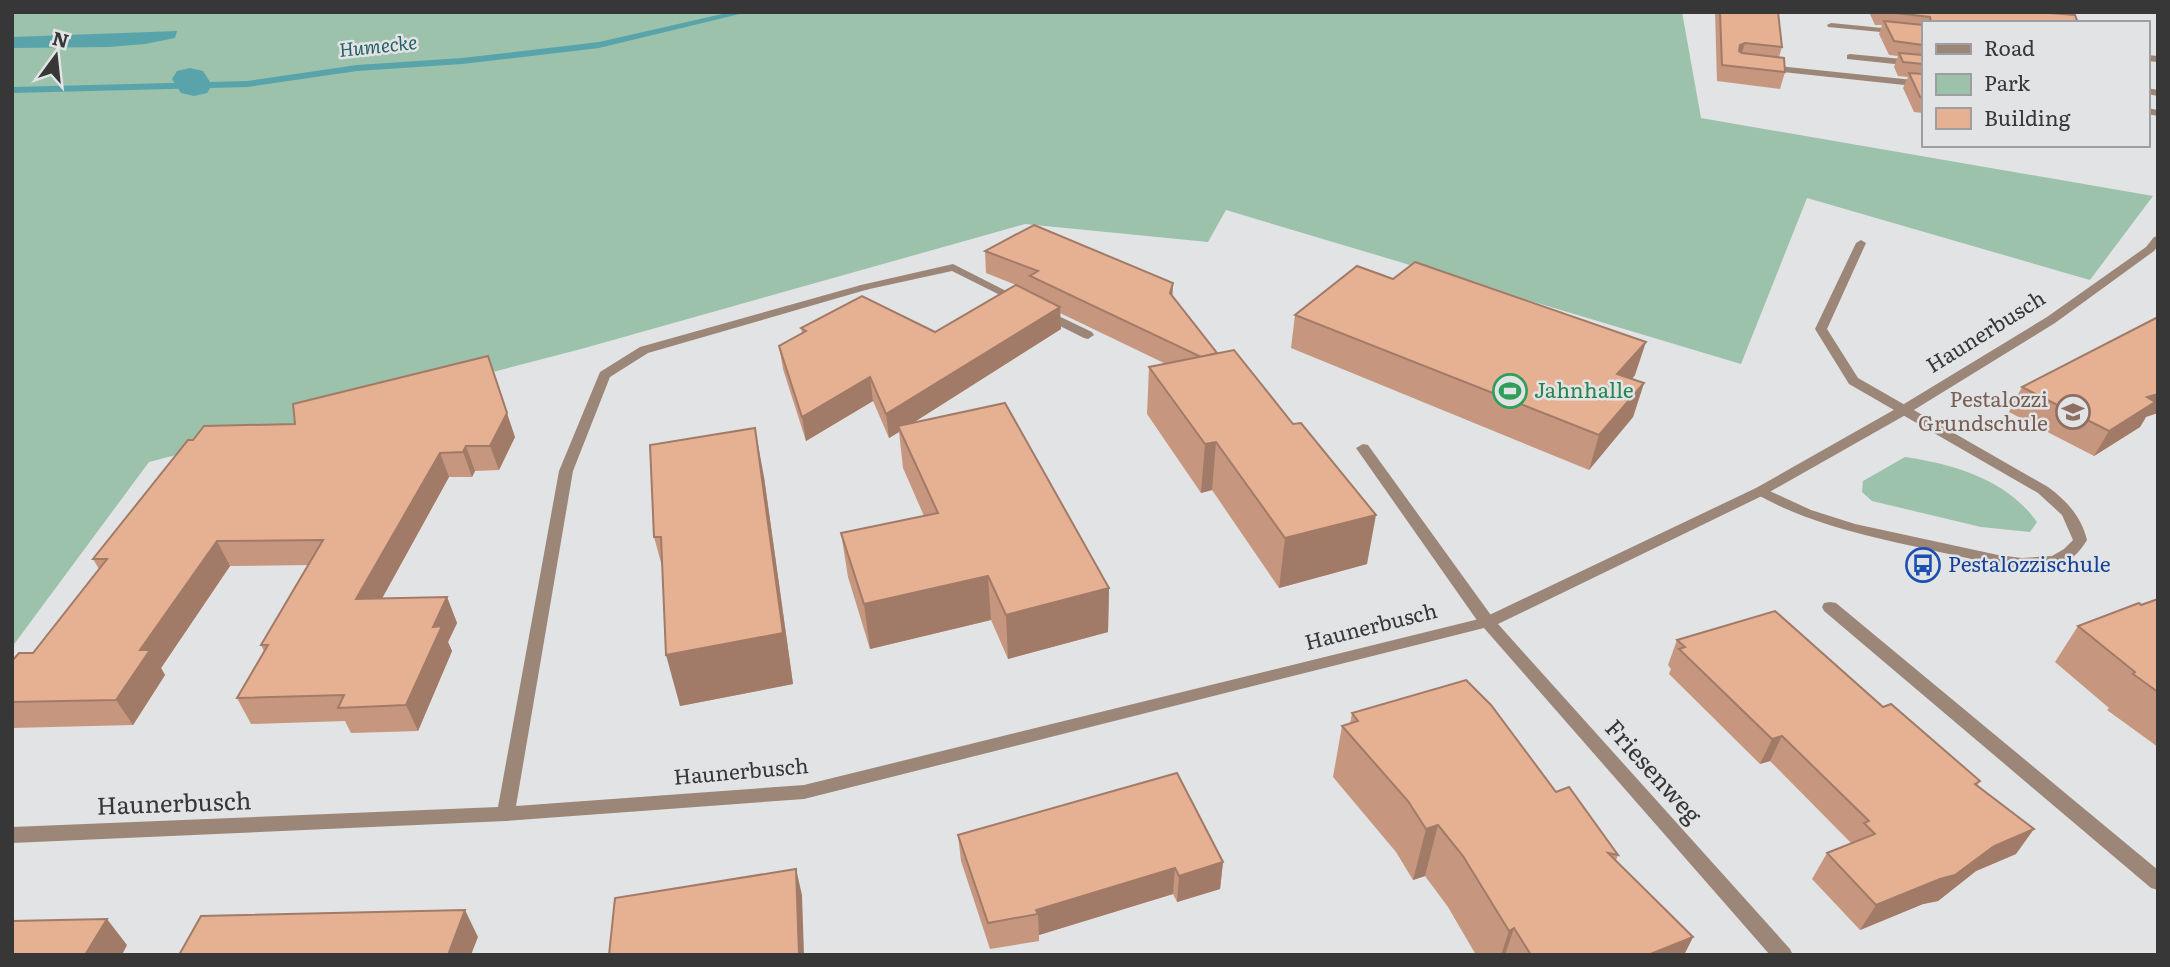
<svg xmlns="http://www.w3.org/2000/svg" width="2170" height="967" viewBox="0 0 2170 967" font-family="Literata,serif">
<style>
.green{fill:#9cc2ab}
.water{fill:#59a4aa}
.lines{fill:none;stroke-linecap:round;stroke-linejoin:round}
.stream{fill:#59a4aa;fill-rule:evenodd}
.canal{fill:#59a4aa;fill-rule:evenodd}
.service{fill:#9c8678;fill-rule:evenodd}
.minor{fill:#9c8678;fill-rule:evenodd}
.wall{fill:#c6977e}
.shaded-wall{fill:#a17b67}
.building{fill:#e6b093;stroke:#a17b67;stroke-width:2}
.labels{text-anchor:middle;stroke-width:5;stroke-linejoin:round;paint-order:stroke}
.far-water-label{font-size:19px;font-style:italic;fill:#246267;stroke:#e2e3e5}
.street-label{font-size:21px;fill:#373738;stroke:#e2e3e5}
.leisure-label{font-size:21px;fill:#27864d;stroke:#e2e3e5;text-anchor:start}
.education-label{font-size:21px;fill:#785e54;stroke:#e2e3e5;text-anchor:end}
.transit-label{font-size:21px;fill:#164399;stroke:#e2e3e5;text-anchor:start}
.near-street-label{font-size:24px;fill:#373738;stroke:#e2e3e5}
</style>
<rect width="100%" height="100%" fill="#e2e3e5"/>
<!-- green -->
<g class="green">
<polygon points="12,12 1682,12 1701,118 2153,196 2090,280 1807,198 1741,364 1226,210 1208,242 1025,224 581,349 149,462 12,647"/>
<path d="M 1905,457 C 1954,464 2007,480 2037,522 L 2030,532 L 1981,527 L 1872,501 L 1862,492 L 1863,481 Z"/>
</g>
<!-- water -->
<polygon class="water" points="177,31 175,38 145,44 109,47 12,48 12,37"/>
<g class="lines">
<!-- stream -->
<polygon class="stream" points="731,12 748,12 599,48 462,64 357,71 248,87 12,93 12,87 248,81 357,65 462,58 599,42"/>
<!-- canal -->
<polygon class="canal" points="190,68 203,71 212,85 207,93 194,96 181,93 172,79 177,71"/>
<!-- service -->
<g class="service">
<polygon points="1850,54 1923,61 1923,67 1847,59 1847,55"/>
<polygon points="2147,88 2158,90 2158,96 2147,94"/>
<path d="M 1861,240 L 1866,243 L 1827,329 L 1858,378 L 2048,487 C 2067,501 2081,516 2087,540 C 2079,553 2070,562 2055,566 C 2020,574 1983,561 1949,554 C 1882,539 1817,528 1756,494 L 1754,491 L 1756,488 L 1761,487 L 1811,510 L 1855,524 L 1998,555 L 2022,558 L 2052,556 L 2064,549 L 2073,540 L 2062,515 L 2038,493 L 1849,384 L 1815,329 L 1856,243 Z"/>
<polygon points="953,264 1024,300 1018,303 1014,302 952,271 865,290 859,287 861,285"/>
<polygon points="1046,310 1092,332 1094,335 1088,339 1084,338 1042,317 1040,314"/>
<polygon points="1363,444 1368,445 1493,618 1495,622 1493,626 1481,626 1356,448"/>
<polygon points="1830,602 1836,603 2158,870 2158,890 2151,888 1824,611 1822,607 1824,603"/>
</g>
<!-- minor -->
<g class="minor">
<polygon points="1831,23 1923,32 1923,36 1828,27 1827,25"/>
<polygon points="2147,55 2158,56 2158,62 2147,61"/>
<polygon points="1768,65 1923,81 1923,87 1765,70 1764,68"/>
<polygon points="2147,108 2158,110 2158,116 2147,114"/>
<polygon points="2158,236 2158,246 2154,251 2055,323 1909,413 1766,494 1498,624 1790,949 1793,955 1770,955 1484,628 804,799 506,821 12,843 12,827 498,807 559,471 600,372 640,347 861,285 869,285 871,287 869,289 648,353 610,377 573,471 516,806 804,785 1483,618 1756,488 1899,407 2047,317 2146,247 2154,237"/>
</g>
</g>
<!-- wall -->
<g class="wall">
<polygon points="1715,12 1778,12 1782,47 1779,57 1785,72 1780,89 1717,81"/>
<polygon points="1869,12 2037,12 2078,23 1923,23 1923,113 1914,112 1903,88 1908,77 1898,76 1894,67 1898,56 1889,55 1879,34 1882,25 1875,25"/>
<polygon points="985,251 1173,297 1367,564 1279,588 1212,490 1201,493 1147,414 1149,367 1166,364 1060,313 1061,329 913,423 1109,588 1108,632 1008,659 991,620 870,649 848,577 841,533 924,516 903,468 899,432 889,438 873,401 806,441 783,369 779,346 802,333 801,328 935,332 1016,285 986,273"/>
<polygon points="1295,315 1635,375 1632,379 1644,383 1633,417 1589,470 1291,348"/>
<polygon points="2022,387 2146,417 2140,427 2094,456 2009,412"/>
<polygon points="295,424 515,437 499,470 475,471 472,477 449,477 382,598 447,597 457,623 448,642 452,651 418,731 351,733 345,721 251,724 237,698 264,651 261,645 308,565 230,566 161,668 165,675 133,725 12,728 12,661 33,653 99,569 93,559"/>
<polygon points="764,477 793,684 680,706 663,570 654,537"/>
<polygon points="2158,599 2158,747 2107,710 2109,708 2055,662 2078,626"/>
<polygon points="1677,640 1883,707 1980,781 1977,786 2016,854 1976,871 1938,901 1923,904 1860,930 1812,879 1827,853 1851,843 1770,761 1760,764 1669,674 1671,669 1668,665"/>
<polygon points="1352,713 1556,792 1618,855 1616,860 1693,937 1684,955 1476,955 1448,907 1425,876 1413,880 1396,852 1333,777 1342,726 1350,724"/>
<polygon points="958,835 1223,862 1220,889 1177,902 1173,894 1039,935 1039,941 990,949 961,861"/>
</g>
<!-- shaded-wall -->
<g class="shaded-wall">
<polygon points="1745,43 1740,59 1735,61 1740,45"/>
<polygon points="1173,283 1172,306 1170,293"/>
<polygon points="1060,307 1061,329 900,431 898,426 899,432 889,438 886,414"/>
<polygon points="1646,342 1635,375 1607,408 1617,374"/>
<polygon points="870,377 873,401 806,441 802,417"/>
<polygon points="1644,383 1633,417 1589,470 1599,435"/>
<polygon points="2158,394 2158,413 2146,417 2140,427 2094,456 2109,431 2147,397"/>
<polygon points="507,413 515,437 499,470 490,446"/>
<polygon points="755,428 764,477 793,684 680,706 666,655"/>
<polygon points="1216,442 1212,490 1201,493 1205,444"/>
<polygon points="466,446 475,471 472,477 463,452"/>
<polygon points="440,453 449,477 368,624 356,599"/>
<polygon points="1376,515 1367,564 1279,588 1285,538"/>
<polygon points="217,541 230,566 161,668 165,675 133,725 116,700 140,650"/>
<polygon points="988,576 991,620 870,649 864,604"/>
<polygon points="1109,588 1108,632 1008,659 1006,615"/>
<polygon points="447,597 457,623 448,642 452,651 418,731 406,705 433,627"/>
<polygon points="1782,736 1770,761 1760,764 1772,739"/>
<polygon points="1438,825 1425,876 1413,880 1426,829"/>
<polygon points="2034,829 2016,854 1976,871 1938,901 1923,904 1860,930 1876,905 1940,879 1994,846"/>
<polygon points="1223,862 1220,889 1177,902 1179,876"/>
<polygon points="1175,868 1173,894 1039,935 1038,914 1036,910"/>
<polygon points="796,869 802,895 804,955 799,955"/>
<polygon points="465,910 478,937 471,955 448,955"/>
<polygon points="107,919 127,945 122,955 85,955"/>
<polygon points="1514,928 1505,955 1501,955 1509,931"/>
<polygon points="1693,937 1684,955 1648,955"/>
</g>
<!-- building -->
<g class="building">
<polygon points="1720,12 1778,12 1782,47 1745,43 1740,45 1739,51 1742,53 1784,58 1785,72 1722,65"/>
<polygon points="1887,12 2037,12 2075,15 2078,23 1931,23 1930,17"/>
<polygon points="1884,21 1923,25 1923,45 1894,41"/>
<polygon points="1899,53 1923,55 1923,64 1903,62"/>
<polygon points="1909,73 1923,74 1923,98 1920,97"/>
<polygon points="1034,225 1173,283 1170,293 1217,353 1201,357 1030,276 1038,271 985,251"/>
<polygon points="1415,262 1646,342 1617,374 1644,383 1599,435 1295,315 1357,266 1393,279"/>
<polygon points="1016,285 1060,307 886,414 870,377 802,417 779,346 806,331 801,328 862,296 935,332"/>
<polygon points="2158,317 2158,394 2147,397 2155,402 2109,431 2022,387"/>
<polygon points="1234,350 1293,424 1301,423 1376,515 1285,538 1216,442 1205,444 1149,367"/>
<polygon points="488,356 507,413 490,446 466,446 463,452 440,453 356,599 447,597 433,627 442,626 406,705 338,708 344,695 237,698 268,645 261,645 323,540 217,541 140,650 150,650 116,700 12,702 12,661 19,653 33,653 107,559 93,559 188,440 193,440 204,426 295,424 293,404"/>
<polygon points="1005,403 1109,588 1006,615 988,576 864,604 841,533 938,513 898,426"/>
<polygon points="755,428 783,633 666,655 661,537 654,537 650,445"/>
<polygon points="2158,599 2158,692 2133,674 2135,672 2078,626 2139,603 2141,605"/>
<polygon points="1775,611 1883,707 1891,704 1980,781 1975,784 2034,829 1994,846 1955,875 1940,879 1876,905 1827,853 1875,834 1864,823 1869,821 1782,736 1772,739 1679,649 1685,647 1677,640"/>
<polygon points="1466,680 1491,705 1556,792 1569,787 1618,855 1608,853 1693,937 1648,955 1531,955 1514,928 1509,931 1463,856 1438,825 1426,829 1408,801 1342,726 1358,721 1352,713"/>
<polygon points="1177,773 1223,862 1179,876 1175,868 1036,910 1038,914 988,923 958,835"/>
<polygon points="796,869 799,955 609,955 615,898"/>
<polygon points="465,910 448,955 179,955 201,916"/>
<polygon points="107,919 85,955 12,955 12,921"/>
</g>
<!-- icons -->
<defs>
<g id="stadium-ring" transform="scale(1.75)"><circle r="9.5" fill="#e2e3e5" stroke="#2e9e5b" stroke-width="1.5"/><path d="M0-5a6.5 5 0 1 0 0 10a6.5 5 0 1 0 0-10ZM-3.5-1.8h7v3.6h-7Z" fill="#2e9e5b"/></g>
<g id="school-ring" transform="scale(1.75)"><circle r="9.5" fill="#e2e3e5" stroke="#8d6e63" stroke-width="1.5"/><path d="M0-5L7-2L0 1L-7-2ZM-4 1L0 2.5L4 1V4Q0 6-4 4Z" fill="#8d6e63"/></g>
<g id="bus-ring" transform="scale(1.75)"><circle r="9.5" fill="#e2e3e5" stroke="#1a4fb4" stroke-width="1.5"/><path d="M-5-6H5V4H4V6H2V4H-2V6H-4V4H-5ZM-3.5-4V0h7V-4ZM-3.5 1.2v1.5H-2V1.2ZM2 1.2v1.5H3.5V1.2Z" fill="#1a4fb4"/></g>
</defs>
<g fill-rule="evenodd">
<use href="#stadium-ring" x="1510" y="391"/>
<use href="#school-ring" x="2073" y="412"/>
<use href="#bus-ring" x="1923" y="565"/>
</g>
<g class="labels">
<!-- far-water labels -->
<g class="far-water-label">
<text transform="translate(378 46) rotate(-6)" y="7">Humecke</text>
</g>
<!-- street labels -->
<g class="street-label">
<text transform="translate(1986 332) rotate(-32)" y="7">Haunerbusch</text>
<text transform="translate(1371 627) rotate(-14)" y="7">Haunerbusch</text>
<text transform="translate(741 772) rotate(-5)" y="7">Haunerbusch</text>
</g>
<!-- leisure labels -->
<g class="leisure-label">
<text x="1534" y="398">Jahnhalle</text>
</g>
<!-- education labels -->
<g class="education-label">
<text x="2048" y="407">Pestalozzi<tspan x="2048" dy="24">Grundschule</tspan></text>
</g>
<!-- transit labels -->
<g class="transit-label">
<text x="1948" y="572">Pestalozzischule</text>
</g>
<!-- near-street labels -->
<g class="near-street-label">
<text transform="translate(1653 772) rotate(48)" y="8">Friesenweg</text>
<text transform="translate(174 804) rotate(-2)" y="8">Haunerbusch</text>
</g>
</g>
<!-- border -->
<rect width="2170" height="967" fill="none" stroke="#373738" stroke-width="28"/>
<!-- legend -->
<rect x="1922" y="21" width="228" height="126" fill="#e2e3e5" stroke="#9e9ea0" stroke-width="2"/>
<rect x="1936" y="44" width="35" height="10" fill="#9c8678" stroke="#9e9ea0" stroke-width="2"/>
<text x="1984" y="56" font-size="21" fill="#373738">Road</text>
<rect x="1936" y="74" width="35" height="21" fill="#9cc2ab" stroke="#9e9ea0" stroke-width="2"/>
<text x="1984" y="91" font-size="21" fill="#373738">Park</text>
<rect x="1936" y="108" width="35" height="21" fill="#e6b093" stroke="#9e9ea0" stroke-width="2"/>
<text x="1984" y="126" font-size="21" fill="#373738">Building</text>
<!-- north arrow -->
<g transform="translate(56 56) rotate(15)" stroke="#e2e3e5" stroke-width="5" paint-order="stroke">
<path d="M0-5L12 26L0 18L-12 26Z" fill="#373738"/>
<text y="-10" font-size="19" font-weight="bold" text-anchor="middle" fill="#373738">N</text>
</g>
</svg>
